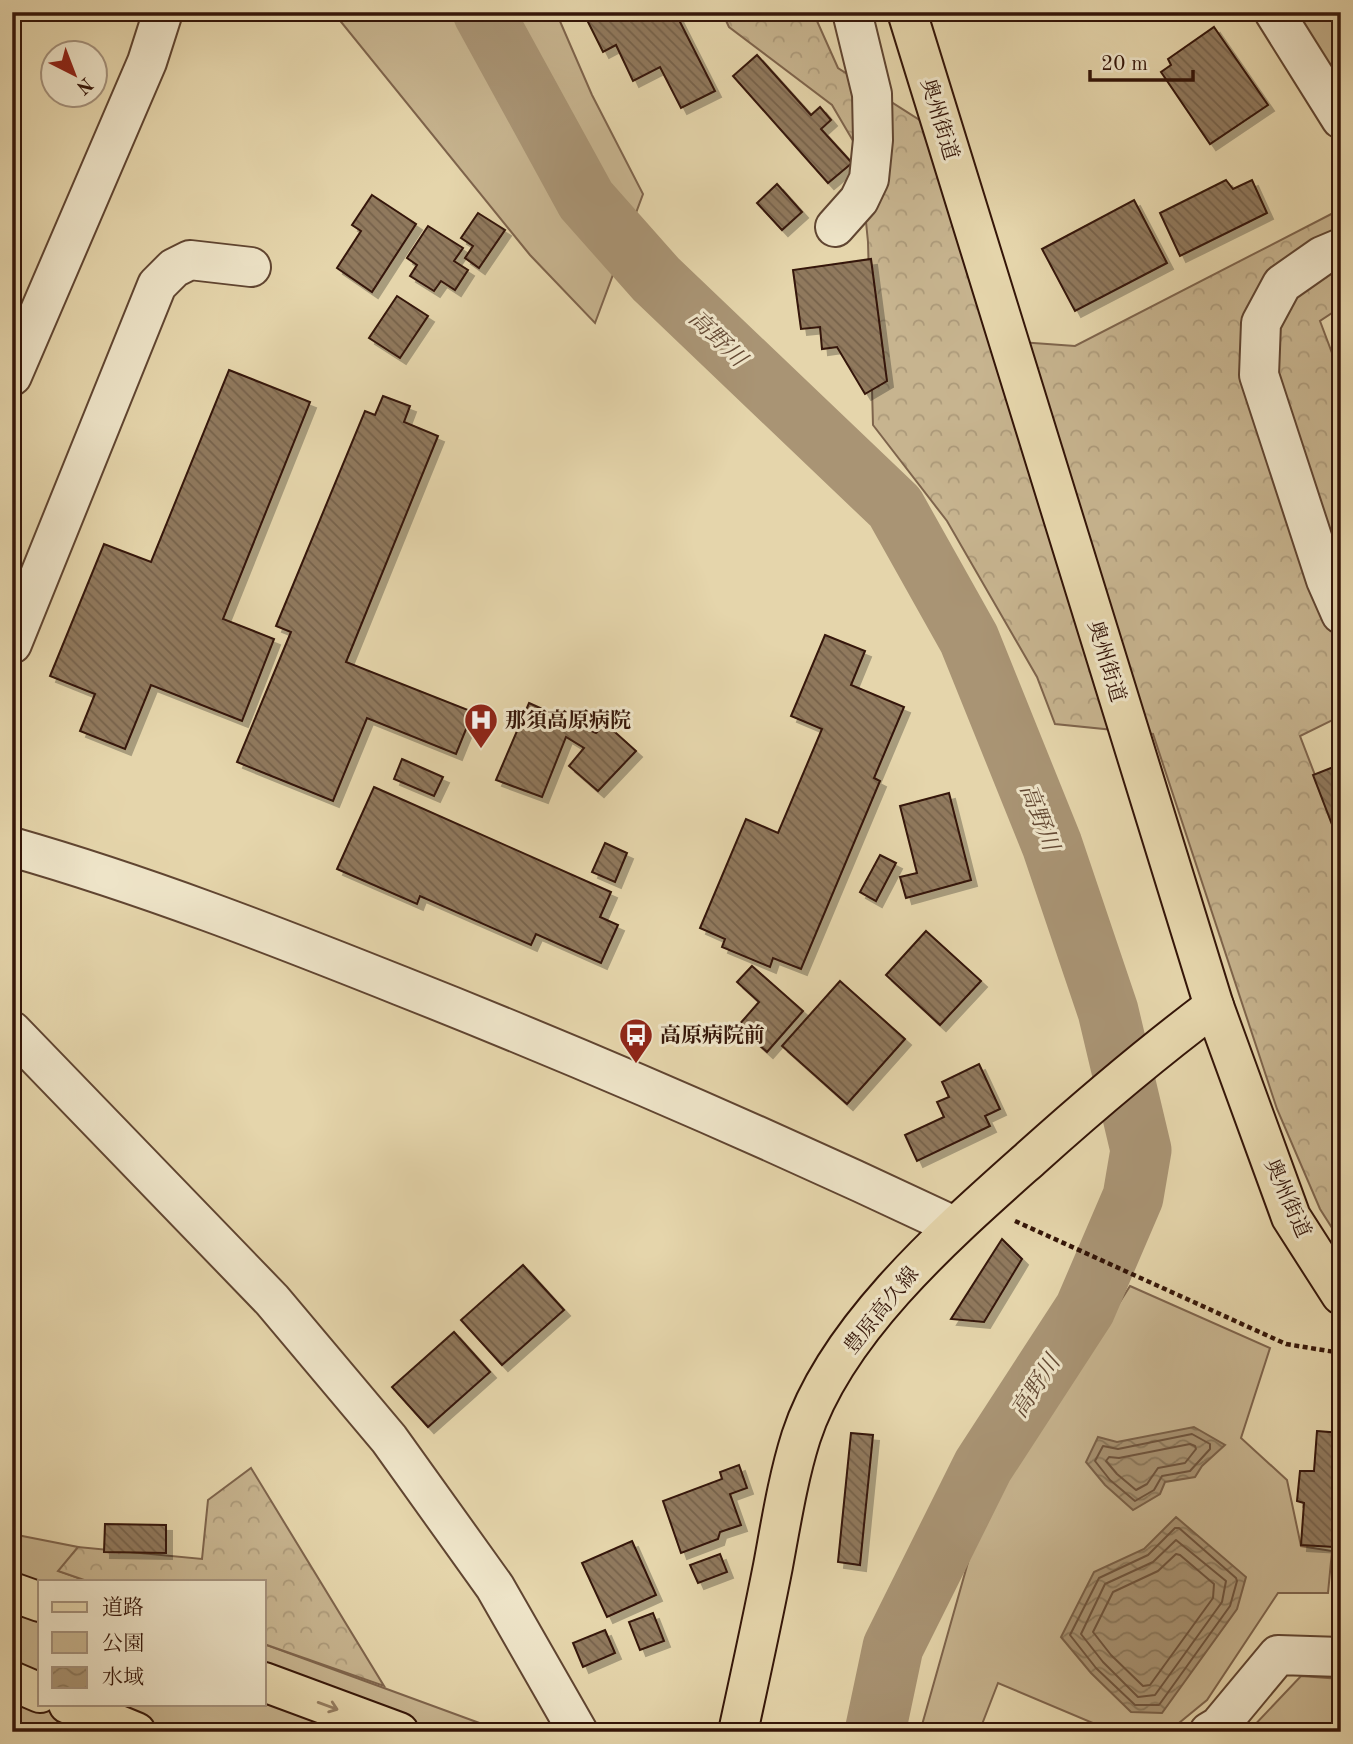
<svg xmlns="http://www.w3.org/2000/svg" width="1353" height="1744" viewBox="0 0 1353 1744" font-family="'Old Standard TT','Noto Serif JP',serif">
<style>
.green{fill:#c7b48f;stroke:#7e644c;stroke-width:2}
.forest{fill:url(#forest-crowns);stroke:#7e644c;stroke-width:2}
.water{fill:url(#water-waves);stroke:#7a6149;stroke-width:2}
.lines{fill:none;stroke-linecap:round;stroke-linejoin:round}
.shore{stroke:#6e543e;stroke-width:2}
.river{stroke:#a99474;stroke-width:61}
.building{fill:url(#building-back-hatch);stroke:#341508;stroke-width:2;filter:url(#shadow)}
.minor-casing{stroke:#604531;stroke-width:42}
.major-casing{stroke:#341508;stroke-width:42}
.highway-casing{stroke:#341508;stroke-width:42}
.path{stroke:#341508;stroke-width:4.5;stroke-dasharray:5 3.5;stroke-linecap:butt}
.minor{stroke:#eee4c8;stroke-width:38}
.major{stroke:#e5d5ab;stroke-width:38}
.highway{stroke:#e5d5ab;stroke-width:38}
.oneway{stroke:#957f62}
.labels{text-anchor:middle;stroke-width:6;stroke-linejoin:round;paint-order:stroke}
.street-label{font-size:21px;fill:#341508;stroke:#eee4c8}
.poi-label{font-size:21px;font-weight:bold;fill:#341508;stroke:#eee4c8;text-anchor:start}
.water-label{font-size:23px;font-style:italic;fill:#634833;stroke:#eee4c8}
</style>
<defs>
<pattern id="forest-crowns" width="20" height="18" patternUnits="userSpaceOnUse" patternTransform="scale(1.75)"><rect width="20" height="18" fill="#c7b48f"/><path d="M2 6a3 3 0 1 1 6 0M12 15a3 3 0 1 1 6 0" fill="none" stroke="#ac9a7a"/></pattern>
<pattern id="water-waves" width="16" height="10" patternUnits="userSpaceOnUse" patternTransform="scale(1.75)"><rect width="16" height="10" fill="#a99474"/><path d="M0 5q4-4 8 0t8 0" fill="none" stroke="#8a785d"/></pattern>
<pattern id="building-back-hatch" width="6" height="6" patternUnits="userSpaceOnUse" patternTransform="scale(1.75)"><rect width="6" height="6" fill="#90795d"/><path d="M-1 5l2 2M0 0l6 6M5-1l2 2" fill="none" stroke="#76624b"/></pattern>
<filter id="shadow"><feDropShadow dx="6" dy="6" stdDeviation="0" flood-color="#0004"/></filter>
</defs>
<rect width="100%" height="100%" fill="#e5d5ab"/>
<filter id="stains"><feTurbulence type="fractalNoise" baseFrequency=".00286" numOctaves="4"/><feColorMatrix values="0 0 0 0 .2 0 0 0 0 .09 0 0 0 0 .02 0 0 0 .5 -.17"/></filter>
<radialGradient id="worn" r=".72"><stop offset=".6" stop-color="#630" stop-opacity="0"/><stop offset="1" stop-color="#630" stop-opacity=".3"/></radialGradient>
<!-- green -->
<g class="green">
<polygon points="333,12 556,12 592,95 643,194 595,323 530,255"/>
<polygon points="1291,12 1341,12 1341,94"/>
<polygon points="1130,1286 1270,1348 1241,1438 1287,1480 1301,1546 1332,1551 1328,1593 1278,1593 1207,1700 1168,1732 1114,1732 998,1683 979,1732 920,1732 978,1527"/>
<polygon points="12,1534 78,1547 59,1571 87,1581 40,1581 40,1704 264,1704 264,1644 504,1732 12,1732"/>
<polygon points="1301,1676 1341,1679 1341,1732 1248,1732"/>
</g>
<!-- forest -->
<g class="forest">
<polygon points="722,12 813,12 838,68 921,121 993,340 1075,346 1341,209 1341,307 1320,321 1341,377 1341,716 1300,736 1341,843 1341,1242 1320,1209 1277,1109 1153,734 1055,724 1037,677 947,521 873,425 868,242 859,151 832,105 729,27"/>
<polygon points="251,1468 384,1686 264,1644 264,1581 87,1581 58,1571 78,1547 202,1559 208,1500"/>
</g>
<!-- water -->
<g class="water">
<polygon points="1194,1427 1225,1445 1202,1466 1195,1477 1165,1482 1160,1494 1133,1510 1105,1485 1086,1462 1098,1437 1117,1442"/>
<polygon points="1176,1517 1246,1577 1237,1609 1162,1713 1131,1712 1091,1673 1061,1637 1094,1572 1144,1549"/>
</g>
<g class="lines">
<!-- shore -->
<g class="shore">
<polygon points="1192,1434 1210,1444 1210,1449 1190,1471 1162,1476 1154,1490 1135,1501 1110,1480 1095,1461 1103,1446 1118,1449"/>
<polygon points="1190,1444 1195,1446 1196,1449 1185,1463 1158,1468 1147,1484 1136,1490 1117,1474 1106,1461 1109,1457 1119,1458"/>
<polygon points="1175,1528 1179,1528 1236,1578 1237,1581 1230,1606 1159,1705 1135,1705 1096,1668 1070,1635 1099,1578 1148,1555"/>
<polygon points="1176,1540 1226,1581 1222,1602 1155,1695 1138,1697 1103,1662 1081,1634 1105,1584 1153,1562"/>
<polygon points="1176,1554 1180,1555 1214,1584 1213,1598 1150,1685 1143,1686 1111,1655 1093,1632 1113,1592 1158,1571"/>
</g>
<!-- river -->
<polyline class="river" points="483,12 586,200 656,279 895,507 969,639 1052,845 1108,1011 1141,1150 1133,1197 1085,1309 983,1466 893,1647 875,1732"/>
</g>
<!-- building -->
<g class="building">
<polygon points="583,12 675,12 715,91 681,108 660,67 633,81 616,45 603,52"/>
<polygon points="1214,27 1268,105 1210,144 1161,72 1171,65 1168,59"/>
<polygon points="757,55 811,115 820,107 831,120 821,129 852,163 828,183 733,76"/>
<polygon points="1226,180 1233,189 1252,180 1267,213 1180,256 1160,213"/>
<polygon points="777,184 802,212 782,230 757,203"/>
<polygon points="372,195 416,224 372,292 337,268 361,231 352,225"/>
<polygon points="1134,200 1167,263 1075,311 1042,249"/>
<polygon points="478,213 505,230 479,268 465,258 473,246 461,238"/>
<polygon points="428,226 463,248 454,261 468,270 455,290 441,281 434,291 410,276 417,265 407,258"/>
<polygon points="871,259 887,381 865,394 837,347 822,349 820,327 801,329 793,270"/>
<polygon points="397,296 428,316 400,358 369,338"/>
<polygon points="229,370 310,402 223,619 274,639 242,721 151,685 125,749 80,731 95,694 50,676 104,544 151,562"/>
<polygon points="383,396 410,406 404,422 438,436 346,662 473,712 456,754 367,718 333,801 237,762 291,632 276,626 365,411 375,415"/>
<polygon points="825,635 865,651 851,685 904,707 874,778 880,781 801,969 773,958 770,967 722,947 725,939 700,928 746,819 778,833 822,729 791,716"/>
<polygon points="529,703 596,733 606,724 636,751 598,791 569,766 584,748 566,737 542,797 496,780"/>
<polygon points="402,759 443,777 434,796 394,779"/>
<polygon points="1341,764 1341,848 1313,775"/>
<polygon points="374,787 611,892 600,917 618,925 601,963 536,934 531,945 420,896 417,904 337,869"/>
<polygon points="949,793 971,880 906,898 900,877 917,873 900,806"/>
<polygon points="605,843 627,853 615,882 592,872"/>
<polygon points="880,855 896,863 876,901 860,892"/>
<polygon points="926,931 981,981 940,1025 886,975"/>
<polygon points="752,966 803,1011 767,1052 738,1026 759,1002 737,982"/>
<polygon points="840,981 905,1039 847,1104 782,1046"/>
<polygon points="979,1064 1000,1109 985,1116 990,1126 917,1161 905,1135 944,1117 937,1102 949,1097 942,1082"/>
<polygon points="1002,1239 1022,1259 984,1322 951,1319"/>
<polygon points="523,1265 564,1310 502,1365 461,1320"/>
<polygon points="454,1332 490,1372 428,1427 392,1387"/>
<polygon points="1317,1431 1341,1433 1341,1516 1336,1515 1334,1547 1301,1545 1304,1503 1297,1501 1300,1471 1314,1471"/>
<polygon points="851,1433 873,1435 860,1565 838,1562"/>
<polygon points="739,1465 747,1488 730,1494 741,1525 720,1532 718,1539 681,1553 663,1501 722,1479 720,1472"/>
<polygon points="105,1524 166,1525 166,1553 104,1552"/>
<polygon points="632,1541 656,1595 607,1617 582,1563"/>
<polygon points="720,1554 727,1572 698,1583 690,1565"/>
<polygon points="653,1613 664,1641 640,1650 629,1622"/>
<polygon points="605,1630 615,1653 583,1667 573,1643"/>
</g>
<g class="lines">
<!-- minor casing -->
<g class="minor-casing">
<g id="minor">
<polyline points="1274,12 1341,119"/>
<polyline points="835,227 859,200 869,179 873,140 872,94 852,12"/>
<polyline points="1341,248 1322,256 1282,284 1261,323 1259,375 1326,580 1341,614"/>
<polyline points="12,376 147,62 163,12"/>
<polyline points="12,644 157,285 174,268 190,260 251,267"/>
<path d="M 12,847 C 145,885 273,935 401,986 C 588,1060 772,1140 954,1226"/>
<polyline points="12,1031 272,1300 389,1439 495,1587 578,1732"/>
<polyline points="1209,1732 1219,1726 1278,1655 1341,1657"/>
</g>
</g>
<!-- major casing -->
<g class="major-casing">
<g id="major">
<polyline points="907,12 1214,1006 1291,1217 1341,1295"/>
<path d="M 738,1732 C 750,1677 762,1622 773,1566 C 781,1523 788,1478 801,1437 C 836,1329 948,1232 1031,1158 C 1090,1105 1150,1054 1214,1006"/>
</g>
</g>
<!-- highway casing -->
<g class="highway-casing">
<g id="highway">
<polyline points="12,1592 40,1602"/>
<polyline points="12,1681 40,1693"/>
<polyline points="264,1682 399,1732"/>
<polyline points="68,1704 136,1732"/>
</g>
</g>
<!-- path -->
<polyline class="path" points="1015,1221 1286,1344 1341,1353"/>
<!-- minor -->
<use href="#minor" class="minor"/>
<!-- major -->
<use href="#major" class="major"/>
<!-- highway -->
<use href="#highway" class="highway"/>
</g>
<!-- one-way arrows -->
<defs><path id="oneway-shaft" d="M-6 0H5M1.5-3L5.5 0L1.5 3" fill="none" stroke-width="1.6" stroke-linecap="round" stroke-linejoin="round" transform="scale(1.75)"/></defs>
<use class="oneway" href="#oneway-shaft" transform="translate(328 1706) rotate(20)"/>
<!-- icons -->
<defs>
<g id="hospital-pin" transform="scale(1.75)"><path d="M0 17L-7.5 6A9.5 9.5 0 1 1 7.5 6Z" fill="#8f2418" stroke="#eee4c8"/><path d="M-5-5h3v3.5h4V-5h3V5h-3V1.5h-4V5h-3Z" fill="#fff"/></g>
<g id="bus-pin" transform="scale(1.75)"><path d="M0 17L-7.5 6A9.5 9.5 0 1 1 7.5 6Z" fill="#8f2418" stroke="#eee4c8"/><path d="M-5-6H5V4H4V6H2V4H-2V6H-4V4H-5ZM-3.5-4V0h7V-4ZM-3.5 1.2v1.5H-2V1.2ZM2 1.2v1.5H3.5V1.2Z" fill="#fff"/></g>
</defs>
<g fill-rule="evenodd">
<use href="#hospital-pin" x="481" y="720"/>
<use href="#bus-pin" x="636" y="1035"/>
</g>
<g class="labels">
<!-- street labels -->
<g class="street-label">
<text transform="translate(940 119) rotate(73)" y="7">奥州街道</text>
<text transform="translate(1107 661) rotate(73)" y="7">奥州街道</text>
<text transform="translate(1288 1198) rotate(66)" y="7">奥州街道</text>
<text transform="translate(881 1310) rotate(-51)" y="7">豊原高久線</text>
</g>
<!-- poi labels -->
<g class="poi-label">
<text x="505" y="727">那須高原病院</text>
<text x="660" y="1042">高原病院前</text>
</g>
<!-- water labels -->
<g class="water-label">
<text transform="translate(718 338) rotate(44)" y="8">高野川</text>
<text transform="translate(1040 817) rotate(69)" y="8">高野川</text>
<text transform="translate(1035 1386) rotate(-57)" y="8">高野川</text>
</g>
</g>
<!-- margin -->
<rect width="1353" height="1744" fill="none" stroke="#e5d5ab" stroke-width="42"/>
<rect x="14" y="14" width="1325" height="1716" fill="none" stroke="#341508" stroke-width="3.5"/>
<rect x="21" y="21" width="1311" height="1702" fill="none" stroke="#341508" stroke-width="2"/>
<!-- legend -->
<rect x="38" y="1580" width="228" height="126" fill="#eee4c8" stroke="#a4917b" stroke-width="2"/>
<rect x="52" y="1602" width="35" height="10" fill="#e5d5ab" stroke="#a4917b" stroke-width="2"/>
<text x="102" y="1614" font-size="21" fill="#341508">道路</text>
<rect x="52" y="1632" width="35" height="21" fill="#c7b48f" stroke="#a4917b" stroke-width="2"/>
<text x="102" y="1650" font-size="21" fill="#341508">公園</text>
<rect x="52" y="1667" width="35" height="21" fill="url(#water-waves)" stroke="#a4917b" stroke-width="2"/>
<text x="102" y="1684" font-size="21" fill="#341508">水域</text>
<!-- north arrow -->
<g transform="translate(74 74) rotate(138)"><circle r="33" fill="#eee4c8" stroke="#a4917b" stroke-width="2"/>
<path d="M0-5L12 26L0 18L-12 26Z" fill="#8f2418"/>
<text y="-10" font-size="19" font-weight="bold" text-anchor="middle" fill="#341508">N</text>
</g>
<!-- scale -->
<path d="M1090 70v10h103v-10" fill="none" stroke="#341508" stroke-width="3.5"/>
<text x="1101" y="70" font-size="21" fill="#341508" stroke="#eee4c8" stroke-width="5" paint-order="stroke">20 m</text>
<rect width="100%" height="100%" filter="url(#stains)"/>
<rect width="100%" height="100%" fill="url(#worn)"/>
</svg>
